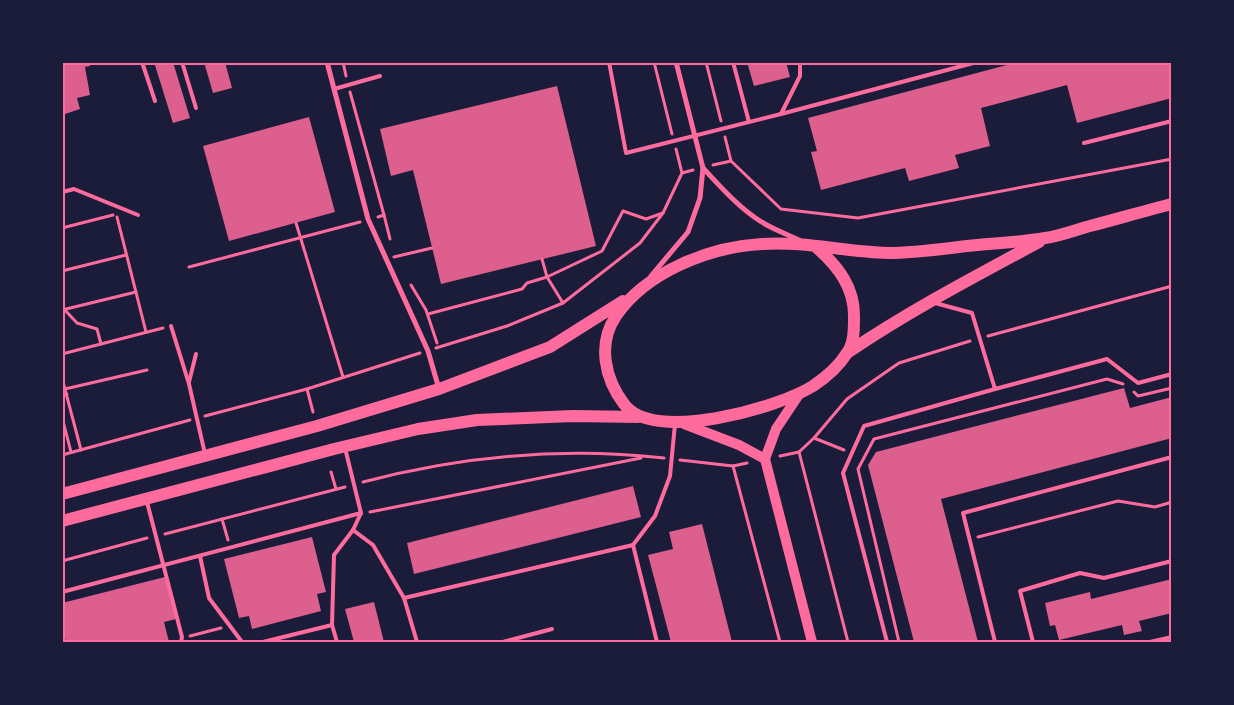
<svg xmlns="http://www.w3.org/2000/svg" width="1234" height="705" viewBox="0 0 1234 705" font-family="'Nunito Sans',sans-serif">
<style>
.building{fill:#dd5f8e}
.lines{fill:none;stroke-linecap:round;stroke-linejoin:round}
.path{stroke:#ff6b9d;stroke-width:3}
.service{stroke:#ff6b9d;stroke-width:4}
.minor{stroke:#ff6b9d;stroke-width:5}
.secondary{stroke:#ff6b9d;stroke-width:10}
.primary{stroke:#ff6b9d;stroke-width:12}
.neatline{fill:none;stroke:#ff6b9d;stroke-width:2}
</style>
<rect width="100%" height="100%" fill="#1b1b3a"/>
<!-- building -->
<g class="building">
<polygon points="62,62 89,62 90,66 85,67 90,95 77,98 80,109 62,115"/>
<polygon points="154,62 173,62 190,118 173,123"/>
<polygon points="204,62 225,62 232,88 213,93"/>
<polygon points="747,62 786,62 790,77 754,86"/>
<polygon points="1018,62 1172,62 1172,98 1077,123 1067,85 1030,95 981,108 990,146 955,155 959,168 909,181 905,168 821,190 811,152 817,151 808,118"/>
<polygon points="557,86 596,246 441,284 413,170 391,176 380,129"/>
<polygon points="309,117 335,212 229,241 203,146"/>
<polygon points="1124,388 1130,408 1172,397 1172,438 941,499 978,642 914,642 868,465 876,452"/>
<polygon points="633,486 641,517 414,574 407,543"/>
<polygon points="702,524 732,642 671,642 648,555 673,549 669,532"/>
<polygon points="312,537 326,592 317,594 321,611 252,629 249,616 239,618 224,559"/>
<polygon points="165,577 176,619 164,622 169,642 66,642 62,628 62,603"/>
<polygon points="1172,579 1172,613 1139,621 1142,631 1124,635 1122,625 1059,640 1055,625 1050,626 1045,603 1090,592 1091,599"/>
<polygon points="374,602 384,642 354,642 345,609"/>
</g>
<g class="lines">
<!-- path -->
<g class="path">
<polyline points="343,62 346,76"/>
<polyline points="654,62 672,134"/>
<polyline points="706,62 721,121"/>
<polyline points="350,92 384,215 378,217"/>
<polyline points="725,137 731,161"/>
<polyline points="676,149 682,173"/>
<polyline points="713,165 731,161 781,209 858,218 1172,159"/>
<polyline points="384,215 390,239"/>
<polyline points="117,217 146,332"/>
<polyline points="296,223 343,377"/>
<polyline points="62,228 113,215"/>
<polyline points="62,235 62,241"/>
<polyline points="394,257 432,248"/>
<polyline points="542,259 547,277 563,303"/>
<polyline points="189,267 360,222"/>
<polyline points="62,271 126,255"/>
<polyline points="411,285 426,310 437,343"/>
<polyline points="63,308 77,323 97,329 101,344"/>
<polyline points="62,310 136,292"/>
<polyline points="428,314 522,289 527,283 547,277 602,251 623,211 646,219 663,213"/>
<polyline points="988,336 1172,286"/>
<polyline points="436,348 507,326 563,303 640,243 663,213 682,173 693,170"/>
<polyline points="62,354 163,328"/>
<polyline points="62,378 81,450"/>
<polyline points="65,389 147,370"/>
<polyline points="307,389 313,412"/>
<polyline points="1134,392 1138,396 1172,388"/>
<polyline points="62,396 67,394"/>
<polyline points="205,416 307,389 420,353"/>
<polyline points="62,417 71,452"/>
<polyline points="814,438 844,450"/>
<polyline points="799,452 848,642"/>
<polyline points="62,455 190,420"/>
<polyline points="780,456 799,452 814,438 847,399 899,363 970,341"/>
<polyline points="680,460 733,466 780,642"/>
<polyline points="733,466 747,463"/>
<polyline points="331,472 336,489"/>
<path d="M 363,482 C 461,456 563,447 664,458"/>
<polyline points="370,512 641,458"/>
<polyline points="222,519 228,540"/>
<polyline points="165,534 345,487"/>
<polyline points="978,537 1118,501 1155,507 1172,502"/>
<polyline points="62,561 147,538"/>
<polyline points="190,636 221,628"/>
<polyline points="899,642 858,469 874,439 1107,379 1123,384"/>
</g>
<!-- service -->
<g class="service">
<polyline points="142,62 155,101"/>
<polyline points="182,62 196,108"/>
<polyline points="609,62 626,153 781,114 800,76 800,62"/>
<polyline points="733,62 749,122"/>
<polyline points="334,89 380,76"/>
<polyline points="781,114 977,62"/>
<polyline points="1084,143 1172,121"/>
<polyline points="62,192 74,189 138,215"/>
<polyline points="935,303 972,313 995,389 1107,359 1138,383 1172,374"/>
<polyline points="171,326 189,384 205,454"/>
<polyline points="189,382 196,354"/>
<polyline points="147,502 182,637 181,642"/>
<polyline points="353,530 373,545 404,598 633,545 655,516 670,476 675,424"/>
<polyline points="633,545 657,642"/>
<polyline points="200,556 209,598 242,642"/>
<polyline points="62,592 361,513"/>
<polyline points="404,598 417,642"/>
<polyline points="263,642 332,625"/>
<polyline points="337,642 332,625 334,555 353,530 361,513 345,448"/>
<polyline points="503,642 552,629"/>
<polyline points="887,642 843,473 864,426 995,389"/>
<polyline points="995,642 963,513 1172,457"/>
<polyline points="1033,642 1020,591 1080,573 1104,578 1172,561"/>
<polyline points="1150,642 1172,637"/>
</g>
<!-- minor -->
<g class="minor">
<polyline points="327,62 368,219 428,351 439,389"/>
<path d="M 703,168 C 721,187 738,207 760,221 C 772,229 787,234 799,240"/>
<polyline points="651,276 688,232 700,198 703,168 676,62"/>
</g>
<!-- secondary -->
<g class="secondary">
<polyline points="800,393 776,429 765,459 812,642"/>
<polyline points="684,424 739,445 765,459"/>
</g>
<!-- primary -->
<g class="primary">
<path d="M 816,247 C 838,266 855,288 854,318 C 854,330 854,343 847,353 C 839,366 825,378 813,386 C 778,408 653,444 624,404 C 605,379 597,344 616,316 C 646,272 709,247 762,244 C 804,241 846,252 888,253 C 917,253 948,248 977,245 C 999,243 1022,242 1045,238 C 1060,236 1075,230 1090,226 C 1117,219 1144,211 1172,204"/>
<path d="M 847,353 C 909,311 974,277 1039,242"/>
<polyline points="62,494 317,426 439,389 550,347 623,301"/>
<polyline points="62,521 334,449 418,429 477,420 573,416 638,417"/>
</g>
</g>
<!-- border -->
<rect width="1234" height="705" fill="none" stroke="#1b1b3a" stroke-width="128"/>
<rect x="64" y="64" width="1106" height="577" class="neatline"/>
</svg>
